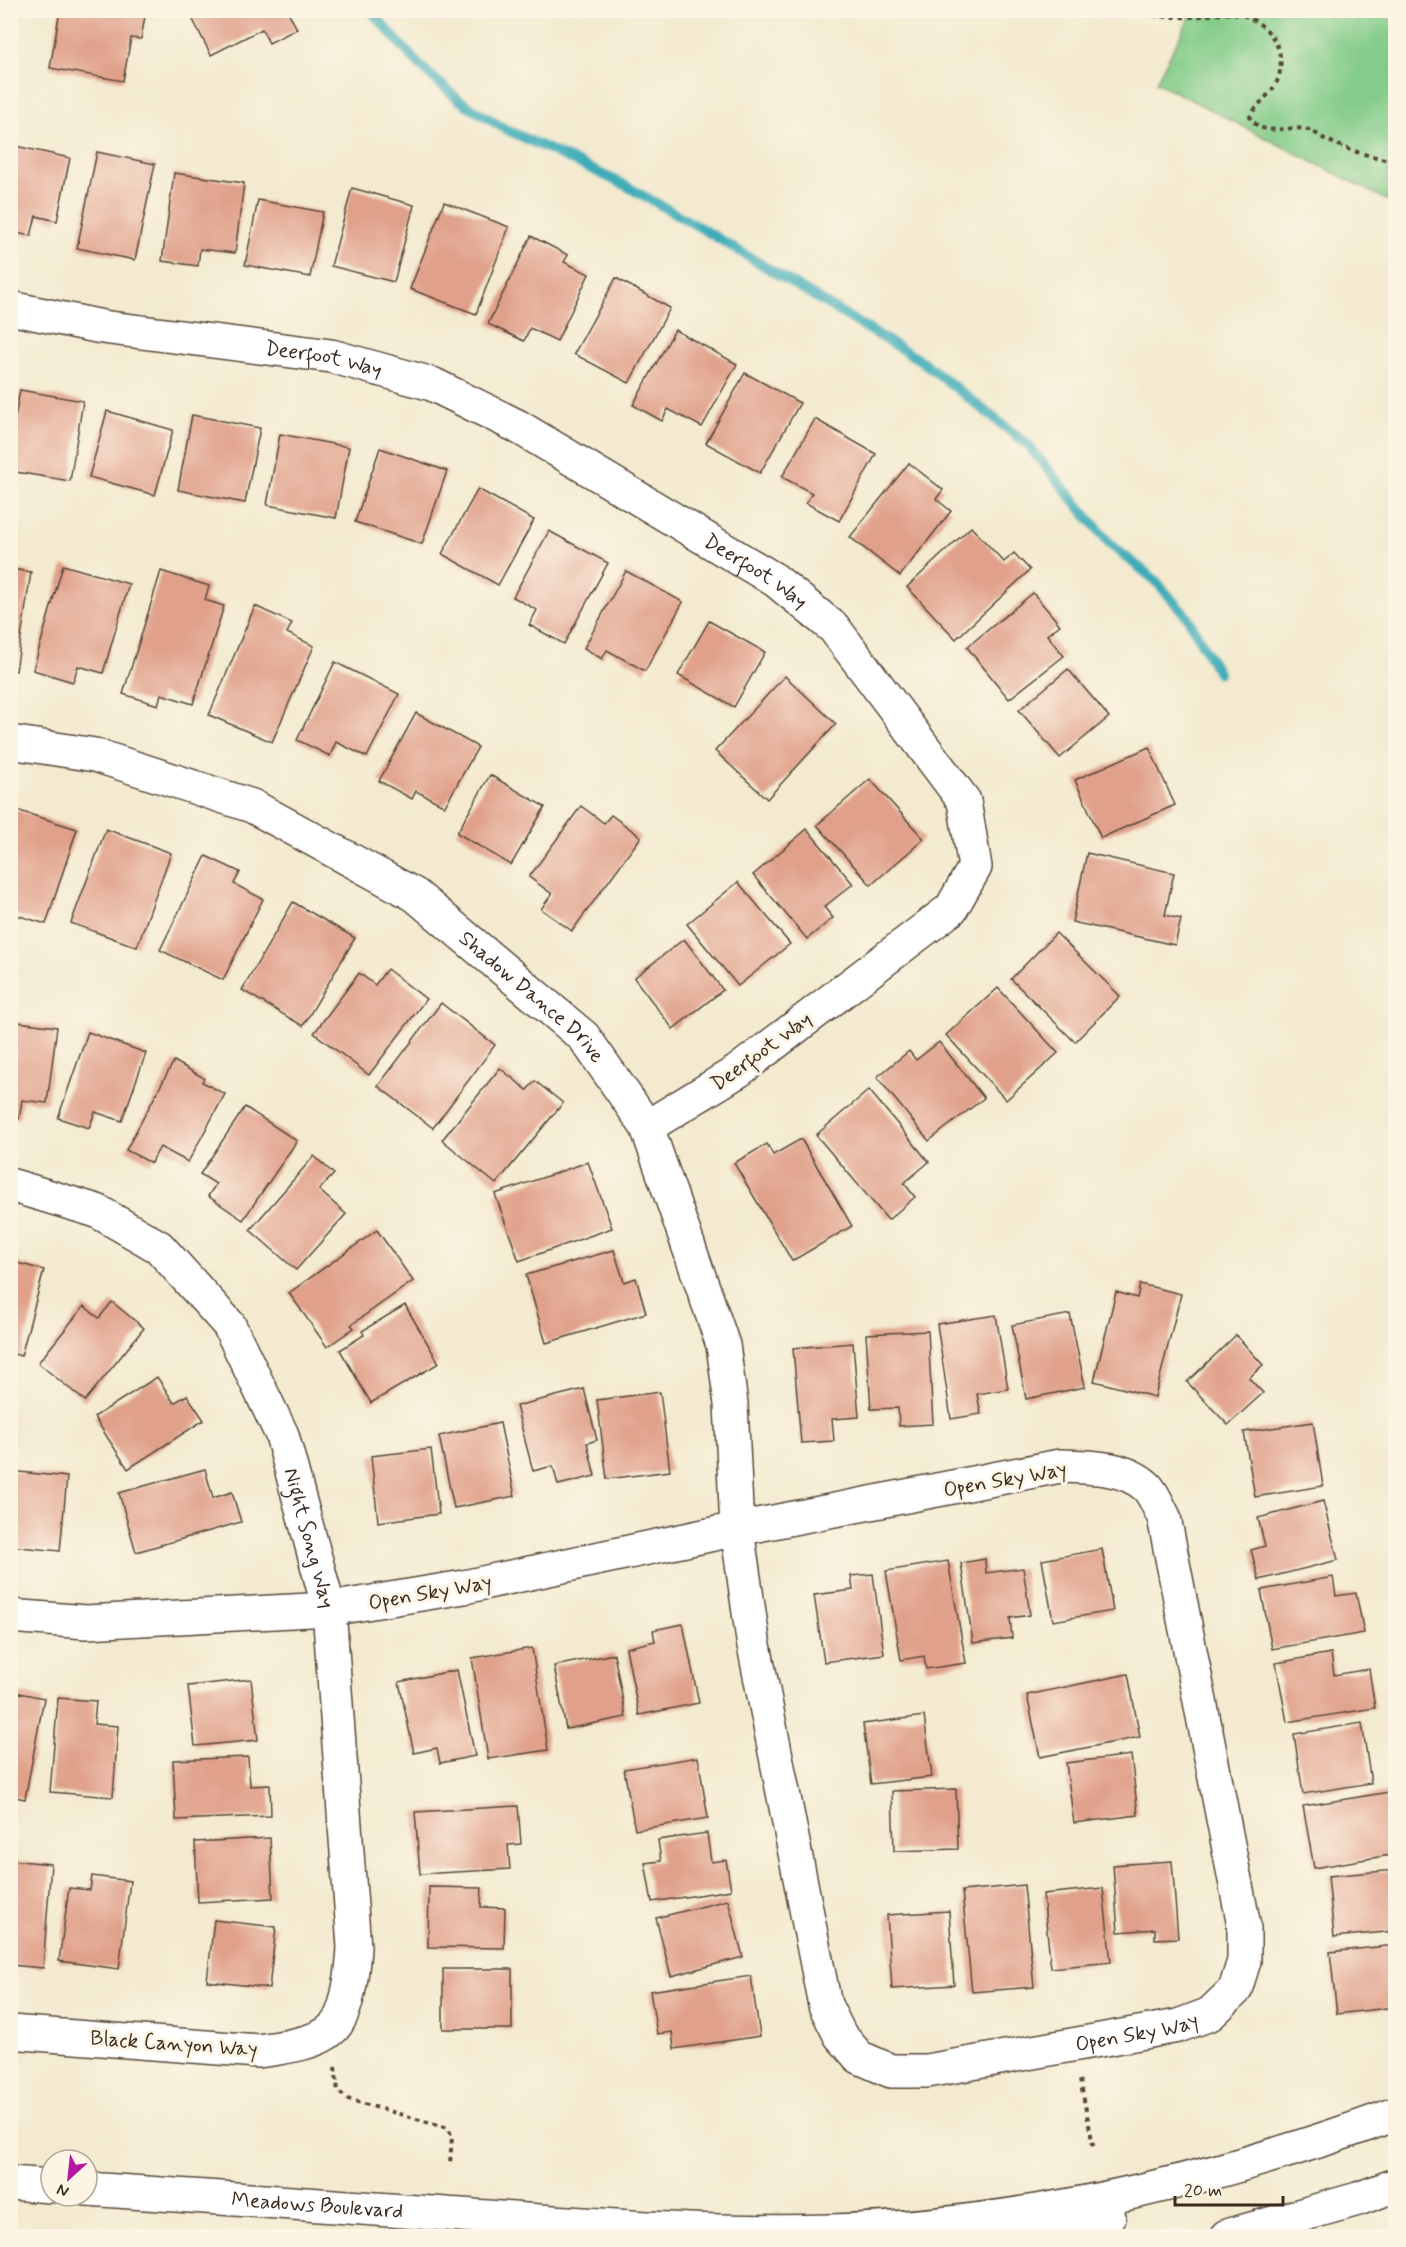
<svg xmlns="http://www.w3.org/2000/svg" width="1406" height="2247" viewBox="0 0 1406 2247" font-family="Mynerve,sans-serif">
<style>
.green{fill:#83cc89;stroke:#5f7b54;stroke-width:1.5}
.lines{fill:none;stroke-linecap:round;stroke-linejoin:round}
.stream{stroke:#3cacb8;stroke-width:10}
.building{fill:#e0a08a}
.street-casing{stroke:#574739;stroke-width:36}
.secondary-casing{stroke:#574739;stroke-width:36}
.path{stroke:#574739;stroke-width:4;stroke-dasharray:4.5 4.5;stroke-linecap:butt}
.street{stroke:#fff;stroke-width:33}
.secondary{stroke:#fff;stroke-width:33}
.labels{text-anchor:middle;stroke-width:6;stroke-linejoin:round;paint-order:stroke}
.street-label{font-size:21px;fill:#3b2a1e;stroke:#fcf5e5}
</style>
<rect width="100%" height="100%" fill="#fcf5e5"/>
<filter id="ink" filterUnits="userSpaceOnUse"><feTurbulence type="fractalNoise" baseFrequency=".0167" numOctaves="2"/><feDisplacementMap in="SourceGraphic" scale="12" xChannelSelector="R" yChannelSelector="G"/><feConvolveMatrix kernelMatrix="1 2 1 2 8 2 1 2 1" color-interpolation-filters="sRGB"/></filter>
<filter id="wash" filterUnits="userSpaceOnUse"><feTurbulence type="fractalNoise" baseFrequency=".008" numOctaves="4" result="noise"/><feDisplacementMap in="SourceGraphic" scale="24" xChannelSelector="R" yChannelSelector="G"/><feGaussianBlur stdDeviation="1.35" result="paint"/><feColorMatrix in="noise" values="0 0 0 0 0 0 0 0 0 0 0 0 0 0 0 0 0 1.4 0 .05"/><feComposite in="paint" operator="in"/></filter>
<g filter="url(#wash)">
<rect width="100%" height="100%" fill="#f3eacf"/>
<!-- green -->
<polygon class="green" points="1193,11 1395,11 1395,204 1156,82"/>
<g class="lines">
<!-- stream -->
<polyline class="stream" points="370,10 419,65 459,100 505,129 621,183 706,231 923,362 1028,445 1111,545 1155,580 1188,618 1218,673"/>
</g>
<g id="blocks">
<!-- building -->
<g class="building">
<polygon points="60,10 146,10 141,39 131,38 123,81 50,68"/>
<polygon points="188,10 287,10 297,29 269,43 262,29 211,55"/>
<polygon points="11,145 70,158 57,221 36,216 31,236 10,232"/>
<polygon points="97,152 155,164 135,260 77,248"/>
<polygon points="174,173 244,183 235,253 200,249 198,266 162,261"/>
<polygon points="352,188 414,205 394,282 331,266"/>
<polygon points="258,200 323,212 310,277 245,265"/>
<polygon points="444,202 509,227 476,314 410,289"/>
<polygon points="531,236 568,255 564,262 589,274 557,341 530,328 524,341 488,324"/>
<polygon points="616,278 670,308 629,383 574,354"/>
<polygon points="675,330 737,364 702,427 668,409 662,421 633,405"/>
<polygon points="745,373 800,403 760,473 706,443"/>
<polygon points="20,390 83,401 70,481 10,471 10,444"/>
<polygon points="107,411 173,430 155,495 89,477"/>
<polygon points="192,415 260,428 245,503 178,490"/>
<polygon points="815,419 876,454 839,521 806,503 812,493 782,477"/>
<polygon points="280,434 349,447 336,518 267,505"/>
<polygon points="380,448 447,471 422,544 355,522"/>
<polygon points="909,463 943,490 936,499 951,511 900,576 850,537"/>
<polygon points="478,489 534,520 498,585 442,554"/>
<polygon points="971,527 1004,562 1014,553 1030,570 956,639 907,587"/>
<polygon points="549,531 608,563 564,644 529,625 537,610 513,597"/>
<polygon points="63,565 129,584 103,673 78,666 73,682 33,670"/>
<polygon points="10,569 31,572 16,671 10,670"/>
<polygon points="161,571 209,586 205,600 224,606 193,704 161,694 158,705 123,694"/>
<polygon points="626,571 683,602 645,671 607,650 602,659 584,648"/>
<polygon points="1033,593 1060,625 1047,635 1064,656 1009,699 967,647"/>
<polygon points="255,606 292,623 287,633 314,646 272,742 209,715"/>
<polygon points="709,621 765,652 734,707 678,675"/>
<polygon points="335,662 399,694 367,757 336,742 330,756 297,740"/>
<polygon points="1068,669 1109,717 1060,758 1019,710"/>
<polygon points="785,676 836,724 767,799 715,751"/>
<polygon points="416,713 478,747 445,806 416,791 412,799 379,781"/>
<polygon points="1149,747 1175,805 1101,838 1075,780"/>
<polygon points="490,775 545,807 511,865 457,833"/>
<polygon points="870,779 924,839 871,885 817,825"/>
<polygon points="581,806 604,823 611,815 641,837 572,931 541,909 552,894 529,877"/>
<polygon points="10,808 77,829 46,924 10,913"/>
<polygon points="106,829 171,853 137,947 71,923"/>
<polygon points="807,829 853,884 824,907 833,918 807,939 753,875"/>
<polygon points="1087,853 1174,873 1165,915 1181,919 1175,945 1072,922"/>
<polygon points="206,856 240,872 234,884 263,899 223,980 160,950"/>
<polygon points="738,882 790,944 738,986 687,924"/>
<polygon points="293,902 355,938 303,1026 242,990"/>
<polygon points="1056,933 1120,996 1075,1042 1011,979"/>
<polygon points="684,939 723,990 673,1029 634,978"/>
<polygon points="387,969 426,999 369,1075 314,1033 359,973 375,985"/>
<polygon points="998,988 1058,1053 1006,1100 946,1035"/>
<polygon points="441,1003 495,1045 433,1128 378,1086"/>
<polygon points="10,1021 57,1027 47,1103 22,1100 19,1119 10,1118"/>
<polygon points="88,1032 146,1053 122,1121 95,1112 89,1128 58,1118"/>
<polygon points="939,1042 984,1098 929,1141 877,1077 909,1051 916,1060"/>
<polygon points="174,1061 204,1078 202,1082 225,1094 188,1162 160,1147 151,1163 126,1150"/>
<polygon points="500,1068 527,1090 535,1081 563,1103 496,1184 442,1140"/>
<polygon points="869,1090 929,1162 904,1183 915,1197 888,1220 816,1135"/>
<polygon points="245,1107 297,1141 243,1220 208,1196 216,1184 200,1174"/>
<polygon points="801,1139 852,1226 792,1261 734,1163 767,1144 773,1155"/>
<polygon points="314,1156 334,1174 319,1190 346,1214 296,1270 250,1230"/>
<polygon points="588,1162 612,1228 519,1261 495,1194"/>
<polygon points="377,1230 413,1281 351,1325 354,1328 327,1347 289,1293"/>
<polygon points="614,1250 624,1282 636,1278 646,1313 546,1343 526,1275"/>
<polygon points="10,1261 44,1270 21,1356 10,1353"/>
<polygon points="1140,1284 1181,1294 1155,1397 1094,1381 1116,1292 1137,1298"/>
<polygon points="112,1302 144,1328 85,1401 38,1363 84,1306 99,1318"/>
<polygon points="405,1305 439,1363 371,1403 340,1350 364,1335 362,1331"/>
<polygon points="1070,1314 1085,1387 1026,1399 1012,1325"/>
<polygon points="996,1315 1008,1389 977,1394 981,1414 951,1419 937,1324"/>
<polygon points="928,1331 933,1424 899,1426 898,1408 871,1409 866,1334"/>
<polygon points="1236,1335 1263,1365 1249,1378 1263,1393 1228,1425 1187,1382"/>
<polygon points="853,1343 859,1417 832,1419 834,1441 801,1443 793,1348"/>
<polygon points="157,1377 174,1403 187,1395 204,1420 128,1469 94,1417"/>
<polygon points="584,1389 597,1440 587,1443 595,1476 558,1485 553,1466 533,1471 516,1406"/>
<polygon points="660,1392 670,1471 607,1479 597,1400"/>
<polygon points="1313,1422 1323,1486 1255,1497 1244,1432"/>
<polygon points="500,1423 515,1496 454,1508 439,1436"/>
<polygon points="431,1449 439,1514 378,1522 371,1456"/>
<polygon points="205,1469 213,1498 232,1492 241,1522 136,1552 119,1493"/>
<polygon points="10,1471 67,1477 60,1551 10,1546"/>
<polygon points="1323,1501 1338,1560 1259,1580 1251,1550 1265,1546 1258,1518"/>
<polygon points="1102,1549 1113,1611 1053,1621 1042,1560"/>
<polygon points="985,1559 986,1573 1023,1568 1030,1615 1010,1618 1012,1638 973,1643 961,1563"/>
<polygon points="948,1561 966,1663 926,1669 924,1656 901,1660 886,1571"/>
<polygon points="873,1574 884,1654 824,1662 814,1595 853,1590 851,1576"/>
<polygon points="1333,1577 1336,1596 1356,1593 1364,1633 1272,1649 1261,1590"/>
<polygon points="683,1624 699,1703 639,1715 626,1648 655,1641 653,1630"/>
<polygon points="532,1648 548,1750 488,1759 472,1658"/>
<polygon points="1331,1653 1334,1675 1369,1669 1375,1708 1287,1722 1276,1663"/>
<polygon points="614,1654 626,1717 566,1729 554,1666"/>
<polygon points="457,1670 475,1756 440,1763 437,1748 414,1753 399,1682"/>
<polygon points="1128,1674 1140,1737 1040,1757 1027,1695"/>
<polygon points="251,1679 258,1740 195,1746 188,1686"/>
<polygon points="10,1691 44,1698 25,1799 10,1796"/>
<polygon points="58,1698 96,1701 94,1724 118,1726 113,1797 50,1792"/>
<polygon points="924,1716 932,1777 871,1784 863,1724"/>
<polygon points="1362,1723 1371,1783 1303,1794 1294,1734"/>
<polygon points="1131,1755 1138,1815 1074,1823 1066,1763"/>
<polygon points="248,1757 250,1786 270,1785 271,1816 176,1820 173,1760"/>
<polygon points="698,1757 708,1818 635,1830 624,1769"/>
<polygon points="956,1789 958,1849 894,1851 892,1791"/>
<polygon points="1396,1791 1396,1854 1314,1868 1303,1806"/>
<polygon points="518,1806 521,1844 508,1845 510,1869 420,1874 415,1812"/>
<polygon points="707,1833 711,1862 726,1860 731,1890 652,1902 645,1863 661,1861 658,1840"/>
<polygon points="270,1838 273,1898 198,1902 195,1842"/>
<polygon points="10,1860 51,1864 43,1968 10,1965"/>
<polygon points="1172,1861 1178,1938 1155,1939 1155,1929 1118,1932 1113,1865"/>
<polygon points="1396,1870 1396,1931 1334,1937 1328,1876"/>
<polygon points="92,1876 130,1881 119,1969 59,1961 69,1888 90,1890"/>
<polygon points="1024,1885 1034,1987 972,1992 962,1891"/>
<polygon points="429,1887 482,1888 481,1907 505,1908 504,1948 428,1947"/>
<polygon points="1103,1888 1111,1962 1051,1968 1043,1894"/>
<polygon points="728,1900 743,1957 671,1976 656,1918"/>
<polygon points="949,1911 954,1985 892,1989 887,1915"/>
<polygon points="214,1920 276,1927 269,1988 207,1981"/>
<polygon points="1396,1945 1396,2007 1337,2014 1330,1952"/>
<rect x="443" y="1969" width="69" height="60"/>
<polygon points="751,1976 760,2036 674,2049 672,2032 657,2034 650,1991"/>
</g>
</g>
</g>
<g filter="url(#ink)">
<use href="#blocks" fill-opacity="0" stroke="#574739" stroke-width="1.5"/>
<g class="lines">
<!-- street casing -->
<g class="street-casing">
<g id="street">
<path id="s1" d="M 10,308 L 102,327 L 331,356 L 432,384 L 517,426 L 775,580 L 834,628 L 964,801 L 975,867 L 951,909 L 738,1071 L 647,1127"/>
<path id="s2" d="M 10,742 L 95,755 L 252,806 L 415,895 L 584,1037 L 647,1127 L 723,1345 L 731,1404 L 737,1529 L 753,1640 L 825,2005 L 840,2035 L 859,2057 L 891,2071 L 927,2071 L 1178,2026 L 1210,2014 L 1235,1990 L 1244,1961 L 1244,1926 L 1164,1517 C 1159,1508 1154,1494 1147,1487 C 1125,1466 1089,1467 1060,1466 L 737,1529 L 464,1587 L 329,1609 L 86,1622 L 10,1616"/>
<path id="s3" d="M 10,1185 L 97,1211 L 159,1247 L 229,1325 L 282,1435 L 329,1609 L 354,1947 C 353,1967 348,2014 333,2028 C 318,2044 279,2048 258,2051 L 10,2032"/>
</g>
</g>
<!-- secondary casing -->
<g class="secondary-casing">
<g id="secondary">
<polyline points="10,2183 51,2186"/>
<path id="s4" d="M 87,2189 C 207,2197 326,2205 446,2214 C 574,2223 702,2235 831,2231 C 1023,2226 1216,2180 1396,2114"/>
<polyline points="1035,2236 1104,2220 1109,2217"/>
<polyline points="1227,2236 1358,2199 1396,2185"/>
</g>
</g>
<!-- path -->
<g class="path">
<path d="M 1118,10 C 1136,15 1173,18 1192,17 C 1206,16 1224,12 1238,14 C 1242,14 1247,17 1251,19 C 1273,30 1285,51 1279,76 C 1274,94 1258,101 1250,117 C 1263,140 1288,123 1309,130 C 1315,131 1319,137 1325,139 C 1347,150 1371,157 1396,161"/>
<polyline points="335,2067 338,2091 347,2099 448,2128 452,2137 450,2163"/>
<polyline points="1080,2080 1094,2150"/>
</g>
<!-- street -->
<use href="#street" class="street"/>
<!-- secondary -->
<use href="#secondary" class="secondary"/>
</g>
</g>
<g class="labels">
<!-- street labels -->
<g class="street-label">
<text dy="7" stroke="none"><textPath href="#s1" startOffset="318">Deerfoot Way</textPath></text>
<text dy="7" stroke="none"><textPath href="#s1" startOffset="804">Deerfoot Way</textPath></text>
<text dy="7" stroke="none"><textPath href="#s2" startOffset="592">Shadow Dance Drive</textPath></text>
<text transform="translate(761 1051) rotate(-36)" y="7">Deerfoot Way</text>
<text transform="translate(1005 1479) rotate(-10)" y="7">Open Sky Way</text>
<text dy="7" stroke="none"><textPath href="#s3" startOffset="496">Night Song Way</textPath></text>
<text transform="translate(430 1592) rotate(-10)" y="7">Open Sky Way</text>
<text dy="7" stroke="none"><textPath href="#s2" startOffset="2014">Open Sky Way</textPath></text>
<text transform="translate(174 2043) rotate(4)" y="7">Black Canyon Way</text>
<text dy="7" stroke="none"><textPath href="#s4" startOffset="231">Meadows Boulevard</textPath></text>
</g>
</g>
<!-- margin -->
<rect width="1406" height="2247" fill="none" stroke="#fcf5e5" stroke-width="36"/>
<!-- north arrow -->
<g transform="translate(69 2178) rotate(207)"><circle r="28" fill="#fcf5e5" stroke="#afa495" stroke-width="1.5"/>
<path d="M0-4.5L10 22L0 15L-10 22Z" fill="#b5179e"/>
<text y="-9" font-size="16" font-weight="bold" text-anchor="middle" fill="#3b2a1e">N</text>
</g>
<!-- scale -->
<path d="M1175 2196v9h108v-9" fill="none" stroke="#3b2a1e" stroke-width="3"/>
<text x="1184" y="2196" font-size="18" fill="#3b2a1e" stroke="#fcf5e5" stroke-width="4.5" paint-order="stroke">20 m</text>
</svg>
